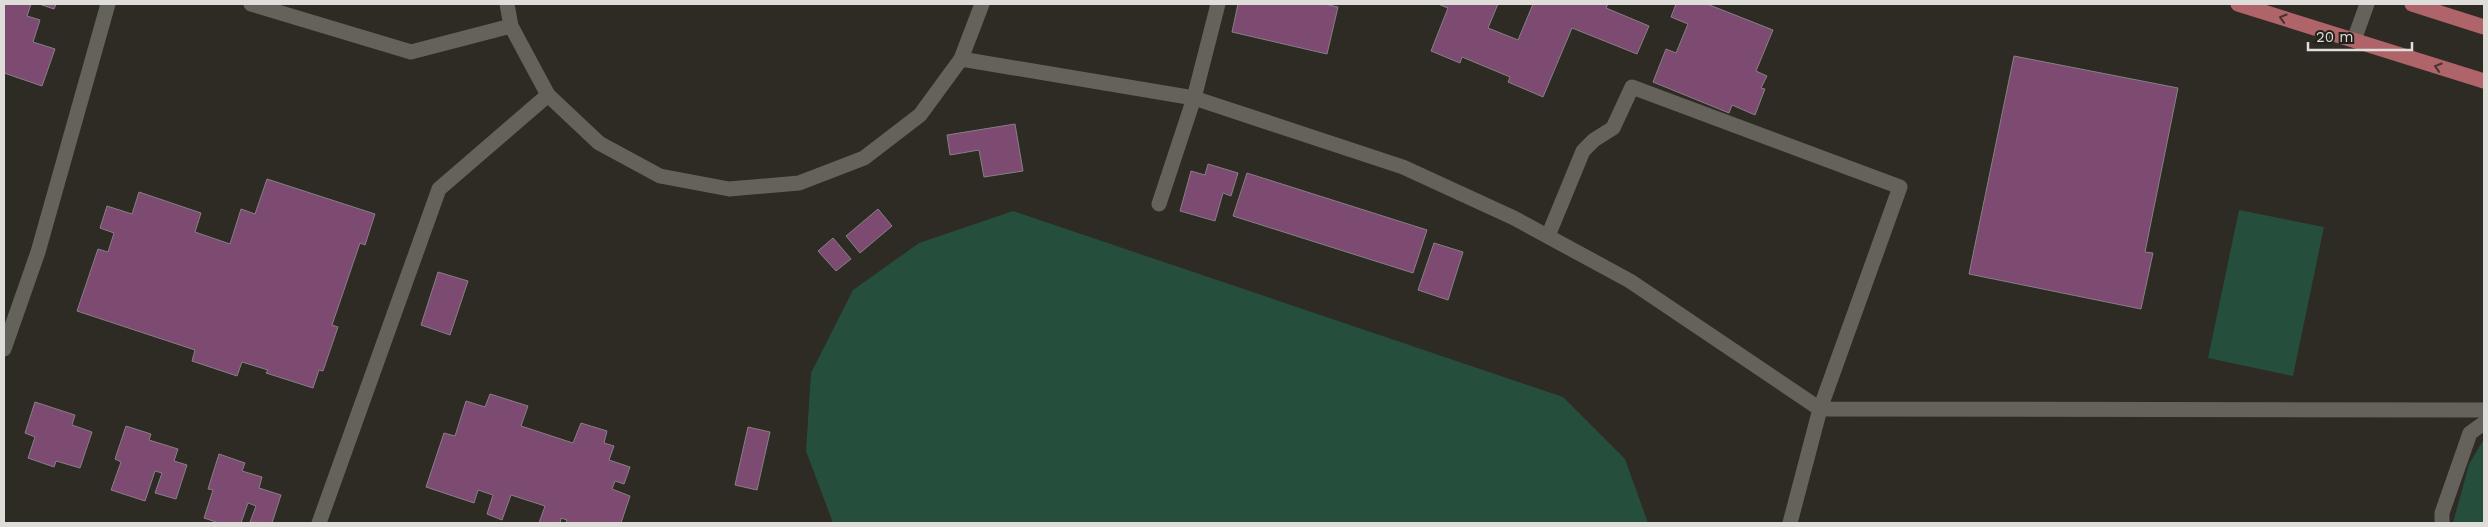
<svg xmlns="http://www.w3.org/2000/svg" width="2488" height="527" viewBox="0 0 2488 527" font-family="'Work Sans',sans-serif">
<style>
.green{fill:#254e3c}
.building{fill:#7d4a71;stroke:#878085}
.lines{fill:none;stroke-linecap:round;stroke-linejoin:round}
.service{stroke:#65625b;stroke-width:15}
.tertiary{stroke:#65625b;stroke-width:15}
.primary{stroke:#ae6469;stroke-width:15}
.oneway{stroke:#46322e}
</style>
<rect width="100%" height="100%" fill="#2d2b24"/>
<!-- green -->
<g class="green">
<polygon points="2239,210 2324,227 2293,376 2208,358"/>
<polygon points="1013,211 1563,397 1625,459 1648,523 833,523 806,451 811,373 853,290 919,243"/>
<polygon points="2484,439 2484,523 2453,523 2469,464"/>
</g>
<!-- building -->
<g class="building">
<polygon points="4,4 31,4 27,16 40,20 33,42 55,49 42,86 4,73"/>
<polygon points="39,4 56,4 54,9"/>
<polygon points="1238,4 1324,4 1338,7 1327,54 1232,32"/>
<polygon points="1438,4 1498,4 1488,28 1518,40 1533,4 1608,4 1606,8 1649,26 1637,54 1572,28 1543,97 1508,82 1510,77 1462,57 1460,63 1431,51 1448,8"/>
<polygon points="1676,4 1707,4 1773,30 1756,71 1767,76 1761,88 1765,89 1755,115 1732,105 1729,113 1653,82 1666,49 1676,53 1688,24 1671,17"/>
<polygon points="2014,56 2178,88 2145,252 2153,253 2141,309 1969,274"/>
<polygon points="1015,124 1023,171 984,177 979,150 950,155 947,135"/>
<polygon points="1208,164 1238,173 1231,196 1223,193 1215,221 1180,211 1191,171 1205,175"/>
<polygon points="1247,173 1427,230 1413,273 1233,216"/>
<polygon points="267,179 375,214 365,245 360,243 332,325 338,327 323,371 319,370 313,388 266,373 268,370 242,362 237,376 192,361 195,350 77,311 98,249 108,252 114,233 100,228 107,206 132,214 139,192 201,213 195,232 230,244 241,209 255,214"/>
<polygon points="878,209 892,226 860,253 846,236"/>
<polygon points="833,238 851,259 836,271 818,251"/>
<polygon points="1434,243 1463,252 1448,300 1418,290"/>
<polygon points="438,272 468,281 450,335 421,325"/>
<polygon points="490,394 528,406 521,426 573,443 581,423 607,431 604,443 614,446 609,460 630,467 624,484 615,481 612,489 630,496 621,523 566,523 567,520 561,518 560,523 539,523 545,506 511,495 502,520 487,514 493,495 478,490 474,503 426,487 444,433 455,436 466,401 485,407"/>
<polygon points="35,402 75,415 72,425 92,432 80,468 56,461 54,467 28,458 35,437 25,433"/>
<polygon points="126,426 151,434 149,440 178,449 174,461 187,465 176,499 155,493 162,473 155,471 145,501 111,490 121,462 115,459"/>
<polygon points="748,427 770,432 757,490 735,485"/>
<polygon points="219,454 245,463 242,471 262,477 259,488 281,495 272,523 250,522 256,506 248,503 241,523 219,523 204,518 213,490 208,489"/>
</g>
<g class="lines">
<!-- service -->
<g class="service">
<polyline points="251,4 411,52 511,26"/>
<polyline points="507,4 511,26 548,95 599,143 660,176 729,189 799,183 864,158 920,115 961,59 982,4"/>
<polyline points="961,59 1194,98 1403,167 1514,218 1630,281 1820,409 1790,523"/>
<polyline points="1159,204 1194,98 1218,4"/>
<polyline points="1548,236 1583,151 1594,140 1613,128 1632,87 1900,187 1820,409 2484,410"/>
<polyline points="4,349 38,252 108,4"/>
<polyline points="319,523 439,189 548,95"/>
<polyline points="2442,523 2442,513 2470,433 2484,423"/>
</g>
<!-- tertiary -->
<polyline class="tertiary" points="2354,40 2367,4"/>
<!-- primary -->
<g class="primary">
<polyline points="2238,4 2484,81"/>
<polyline points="2412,4 2484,27"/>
</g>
</g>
<!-- one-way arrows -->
<defs><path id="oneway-chevron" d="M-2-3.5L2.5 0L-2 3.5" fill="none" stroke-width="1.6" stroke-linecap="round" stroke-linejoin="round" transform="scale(1.25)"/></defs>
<g class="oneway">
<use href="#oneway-chevron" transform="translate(2283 18) rotate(-163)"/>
<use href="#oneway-chevron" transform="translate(2438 67) rotate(-163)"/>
</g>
<!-- border -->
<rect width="2488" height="527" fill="none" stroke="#dfddd9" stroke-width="10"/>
<!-- scale -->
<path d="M2308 42v8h104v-8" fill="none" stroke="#dfddd9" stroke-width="2.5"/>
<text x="2316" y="42" font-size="15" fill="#dfddd9" stroke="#23211b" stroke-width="4" paint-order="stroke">20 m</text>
</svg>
